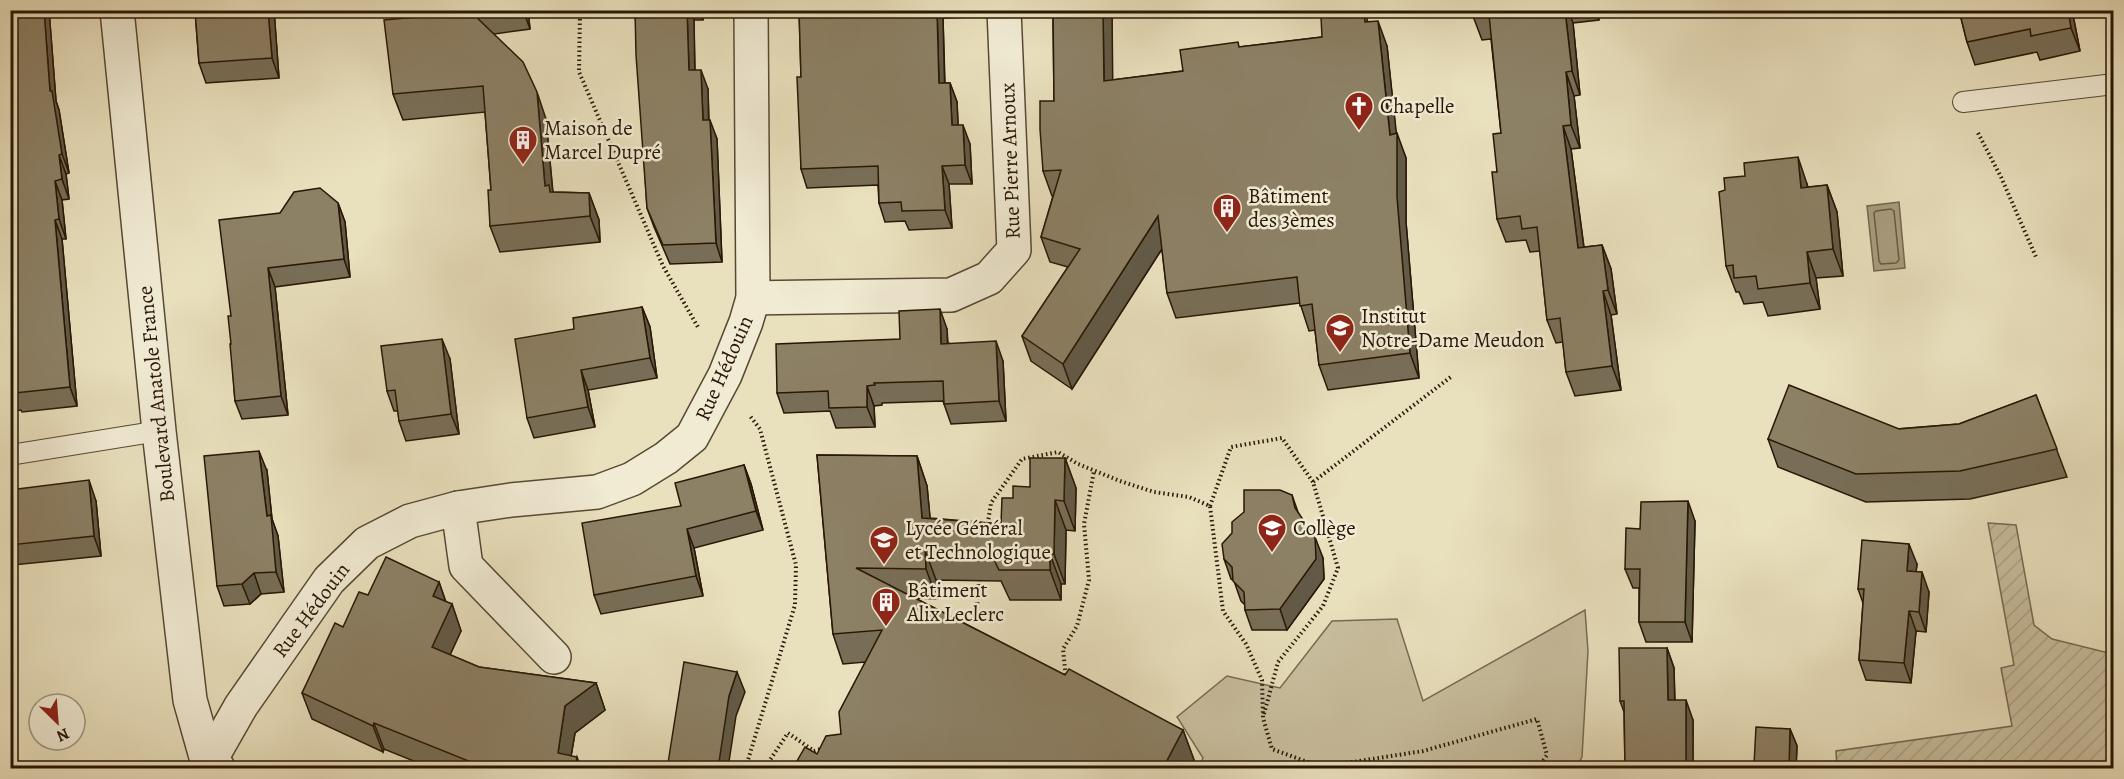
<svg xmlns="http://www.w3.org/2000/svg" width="2124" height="779" viewBox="0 0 2124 779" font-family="Alegreya,serif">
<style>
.green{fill:#c8be9e;stroke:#786a52;stroke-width:1.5}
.garden{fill:url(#garden-furrows);stroke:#786a52;stroke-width:1.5}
.water{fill:#a79c7e;stroke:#74674e;stroke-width:1.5}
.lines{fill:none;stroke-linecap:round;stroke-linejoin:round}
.shore{stroke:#685a42;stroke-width:1.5}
.service-casing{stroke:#584933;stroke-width:22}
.minor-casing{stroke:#584933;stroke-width:36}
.path{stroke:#281705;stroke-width:4;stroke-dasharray:1.5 3;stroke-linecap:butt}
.service{stroke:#f1ebd4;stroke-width:20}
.minor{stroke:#f1ebd4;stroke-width:33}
.wall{fill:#786e57;stroke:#281705;stroke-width:1.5}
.shaded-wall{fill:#625a47;stroke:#281705;stroke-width:1.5}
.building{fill:#8c8065;stroke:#281705;stroke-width:1.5}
.labels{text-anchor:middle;stroke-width:5;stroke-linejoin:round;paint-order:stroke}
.poi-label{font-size:21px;fill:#281705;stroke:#f1ebd4;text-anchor:start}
.street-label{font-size:21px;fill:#281705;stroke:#f1ebd4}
</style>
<defs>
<pattern id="garden-furrows" width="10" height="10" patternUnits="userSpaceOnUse" patternTransform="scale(1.5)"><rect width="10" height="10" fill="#c8be9e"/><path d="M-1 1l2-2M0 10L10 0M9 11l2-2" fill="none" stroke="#aca387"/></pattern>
</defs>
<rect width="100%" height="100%" fill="#e9e0bd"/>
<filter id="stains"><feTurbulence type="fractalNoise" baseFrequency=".00333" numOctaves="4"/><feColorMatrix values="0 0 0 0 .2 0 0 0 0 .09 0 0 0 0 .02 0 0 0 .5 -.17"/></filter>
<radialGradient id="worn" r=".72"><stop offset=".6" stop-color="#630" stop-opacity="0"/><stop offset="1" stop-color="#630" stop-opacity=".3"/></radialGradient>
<!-- green -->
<polygon class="green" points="1585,610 1588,651 1582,757 1576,768 1198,768 1203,758 1177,717 1227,676 1280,688 1332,621 1397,619 1423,701"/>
<!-- garden -->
<polygon class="garden" points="1988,523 2016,525 2034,625 2052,639 2113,654 2113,768 1837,768 1836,751 2012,726 2001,668 2014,665"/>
<!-- water -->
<polygon class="water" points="1899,202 1905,268 1874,271 1867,206"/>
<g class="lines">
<!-- shore -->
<polygon class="shore" points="1891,209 1894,211 1899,260 1896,263 1881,264 1879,261 1874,213 1876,211"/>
<!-- service casing -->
<g class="service-casing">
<g id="service">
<polyline points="1963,102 2114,84"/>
<polyline points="10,455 159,431"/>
</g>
</g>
<!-- minor casing -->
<g class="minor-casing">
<g id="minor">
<polyline points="117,10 159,431 190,700 208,764 218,768"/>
<polyline points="753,298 951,295 989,278 1014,250 1004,10"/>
<polyline points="458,508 466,566 554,657"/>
<polyline points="208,764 241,706 329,580 367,543 410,521 458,508 511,500 597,492 632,479 666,458 692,437 725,375 746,322 753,298 751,10"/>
</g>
</g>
<!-- path -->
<g class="path">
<polyline points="580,10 579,72 663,266 699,329"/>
<polyline points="1978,133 2001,177 2036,257"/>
<polyline points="1210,506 1231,447 1282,438 1313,482"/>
<polyline points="987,528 991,503 1022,459 1058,452 1078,464 1120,481 1154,492 1189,497 1210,506 1223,611 1246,644 1262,680 1263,718 1272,749 1321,767 1423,751 1537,719 1547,755 1538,768"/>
<polyline points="977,608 979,576"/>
<polyline points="1066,679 1063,649 1077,626 1089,580 1084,524 1094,471"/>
<polyline points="1264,714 1278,662 1323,606 1338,568 1313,482 1452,376"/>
<polyline points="747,768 748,760 795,605 796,565 760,429 750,416"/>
<polyline points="770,768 770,760 788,733 814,751 824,748"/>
</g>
<!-- service -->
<use href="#service" class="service"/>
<!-- minor -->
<use href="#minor" class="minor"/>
</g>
<!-- wall -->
<g class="wall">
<polygon points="10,10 49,10 56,101 59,110 69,173 66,174 69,199 62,200 66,239 62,239 77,406 22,412 21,410 10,411 10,331 14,331"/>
<polygon points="193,10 274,10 279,78 206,83 199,63 195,11"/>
<polygon points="453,10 528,10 530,29 494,34 546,119 553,192 589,193 599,220 600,242 500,252 490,226 491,190 485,112 403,120 393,94 454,13"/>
<polygon points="635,10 703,10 703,20 694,20 695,70 708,89 709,120 717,139 722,262 670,264 654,227 647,208"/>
<polygon points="799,10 971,10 971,17 943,18 945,83 950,83 957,102 958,125 970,144 972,184 949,184 952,228 909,230 905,221 885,222 879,203 878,185 807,188 801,169 801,77"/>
<polygon points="1050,10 1112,10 1112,80 1183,71 1239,47 1322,37 1364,11 1368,22 1387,46 1396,134 1406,158 1406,222 1419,378 1328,390 1319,365 1315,330 1309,331 1300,303 1176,318 1167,293 1162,249 1072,389 1031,361 1022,336 1068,267 1050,262 1041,237 1053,196 1052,196 1043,171 1054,101 1053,17"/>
<polygon points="1472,10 1598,10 1599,20 1573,23 1580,95 1574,96 1580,148 1571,149 1584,247 1602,245 1611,269 1617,314 1611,315 1621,390 1575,396 1566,372 1563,342 1556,343 1547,320 1540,251 1530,252 1526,240 1506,242 1497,219 1497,172 1501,133 1491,39 1482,40 1473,16"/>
<polygon points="1959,10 2072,10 2080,51 2040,60 2037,52 1975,65 1967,42"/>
<polygon points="1807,184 1808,187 1827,185 1837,212 1843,276 1816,278 1820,309 1768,316 1763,302 1744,304 1739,292 1736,292 1726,266"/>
<polygon points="338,203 345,222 350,277 275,287 288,415 242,419 235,401 231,344 280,213"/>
<polygon points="642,307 650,327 657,378 588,390 595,427 534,438 527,418 574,329"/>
<polygon points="947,329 948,343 1003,361 1006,421 951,424 944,404 943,401 882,403 882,405 874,406 875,427 836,428 830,411 784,413 777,393 900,339"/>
<polygon points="450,359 459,434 406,441 399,421 398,411 394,411 387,391"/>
<polygon points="2036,395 2067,477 1970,499 1866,502 1778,467 1768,439 1959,424"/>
<polygon points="817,455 917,456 927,486 930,518 1001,524 1013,498 1030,487 1065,458 1076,488 1075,531 1066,530 1065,584 1061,584 1061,600 1010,600 1001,581 936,580 937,599 915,598 1065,675 1183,730 1194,760 817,754 841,734 865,662 843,664 833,634"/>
<polygon points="744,465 751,484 763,530 694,548 703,596 601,614 594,595 681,506"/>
<polygon points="267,471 272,519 278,536 284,592 261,594 250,604 224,606 217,586"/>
<polygon points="10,490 96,501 101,556 13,565 10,558"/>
<polygon points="1292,495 1298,512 1323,558 1324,579 1287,630 1252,630 1245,610 1245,605 1241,601 1234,581 1231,579 1224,559"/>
<polygon points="1695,521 1692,642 1646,642 1639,622 1639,588 1633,588 1625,569 1640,529"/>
<polygon points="1917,564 1916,572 1929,592 1926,632 1916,631 1911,683 1866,680 1859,660 1863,603 1858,589"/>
<polygon points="439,582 446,602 452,604 461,631 450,655 479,667 596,683 605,710 575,733 571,756 581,768 431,768 384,749 383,752 312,719 302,693 343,627 368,595"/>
<polygon points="1667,648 1674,668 1675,700 1693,720 1693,768 1625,768 1624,712 1620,701"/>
<polygon points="1790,729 1797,746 1796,768 1756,768 1754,765"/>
</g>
<!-- shaded-wall -->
<g class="shaded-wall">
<polygon points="44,10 49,10 56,101 59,110 69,173 62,154 50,91"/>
<polygon points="268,10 274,10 279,78 272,58"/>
<polygon points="523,10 528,10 530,29"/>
<polygon points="687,10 690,10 694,20 695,89 689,70"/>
<polygon points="700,10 703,10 703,20"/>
<polygon points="937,10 940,10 943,18 945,102 939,83"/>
<polygon points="1103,10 1112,10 1113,106 1104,81"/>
<polygon points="1565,10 1568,10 1573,23 1580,95 1572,71"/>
<polygon points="1596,10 1598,10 1599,20"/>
<polygon points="2068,10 2072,10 2080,51 2071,28"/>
<polygon points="1378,21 1387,46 1397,139 1397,133 1406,158 1406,222 1419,378 1410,353 1390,135"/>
<polygon points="701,70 708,89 709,139 703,120"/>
<polygon points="1566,72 1574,96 1580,148 1571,125"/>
<polygon points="950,83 957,102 959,144 952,125"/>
<polygon points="537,92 546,119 553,195 545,186"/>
<polygon points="710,120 717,139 722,262 716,243"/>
<polygon points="963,125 970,144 972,184 965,165"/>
<polygon points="1563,126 1571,149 1587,272 1578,248"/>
<polygon points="59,155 66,174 69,199 62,179"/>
<polygon points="1798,157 1807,184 1810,214 1801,188"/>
<polygon points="942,166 949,184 952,228 945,210"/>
<polygon points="55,181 62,200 66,239 59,219"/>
<polygon points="1827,185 1837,212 1843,276 1833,249"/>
<polygon points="589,193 599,220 600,242 590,216"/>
<polygon points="338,203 345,222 350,277 344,259"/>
<polygon points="1158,216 1167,241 1072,389 1063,364"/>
<polygon points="55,220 62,239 77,406 70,387"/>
<polygon points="1602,245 1611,269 1617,314 1608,290"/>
<polygon points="1807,252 1816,278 1820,309 1810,283"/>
<polygon points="268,268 275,287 288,415 281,396"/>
<polygon points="1603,291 1611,315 1621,390 1612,366"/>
<polygon points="642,307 650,327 657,378 650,358"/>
<polygon points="940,309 947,329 948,364 941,344"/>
<polygon points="442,339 450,359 459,434 451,414"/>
<polygon points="996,341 1003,361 1006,421 999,401"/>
<polygon points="581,370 588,390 595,427 588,407"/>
<polygon points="867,386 874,406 875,427 867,407"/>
<polygon points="259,451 267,471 272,519 278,536 284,592 276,572 267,516"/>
<polygon points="917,456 927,486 933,548 922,518"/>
<polygon points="1065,458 1076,488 1075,531 1064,501"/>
<polygon points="744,465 751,484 763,530 756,511"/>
<polygon points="89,480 96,501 101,556 94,536"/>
<polygon points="1055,500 1066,530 1065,584 1054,554"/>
<polygon points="1688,501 1695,521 1692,642 1685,622"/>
<polygon points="687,529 694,548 703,596 696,576"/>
<polygon points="1315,537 1323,558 1324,579 1287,630 1280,609"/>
<polygon points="1909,544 1917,564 1914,591 1907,571"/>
<polygon points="925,550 936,580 937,599 926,569"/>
<polygon points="1050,554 1061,584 1061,600 1050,570"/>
<polygon points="1922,572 1929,592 1926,632 1919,612"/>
<polygon points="254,573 261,594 250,604 242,584"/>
<polygon points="439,582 448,609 433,596"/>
<polygon points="452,604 461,631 441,674 432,647"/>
<polygon points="1909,611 1916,631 1911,683 1904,663"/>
<polygon points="1667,648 1674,668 1675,720 1668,700"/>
<polygon points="737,672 745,692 736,716 728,768 709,768 729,696"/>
<polygon points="596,683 605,710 575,733 569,768 558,753 565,706"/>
<polygon points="1686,700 1693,720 1693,768 1687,768 1686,765"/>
<polygon points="374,723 384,749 383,752 373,726"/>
<polygon points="1790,729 1797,746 1796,768 1789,768"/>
<polygon points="1183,730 1194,760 1190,768 1163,768"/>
<polygon points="577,757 581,768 575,768"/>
</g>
<!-- building -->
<g class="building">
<polygon points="10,10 44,10 50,91 52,91 62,154 59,155 62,179 55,181 59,219 55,220 70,387 15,393 14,391 10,391 10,331 14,331 10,299"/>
<polygon points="195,10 268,10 272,58 199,63"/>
<polygon points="453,10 514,10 476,16 471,12 454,13"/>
<polygon points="635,10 687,10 689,70 701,70 703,120 710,120 716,243 663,245 647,208 636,55"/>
<polygon points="799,10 937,10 939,83 950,83 952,125 963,125 965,165 942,166 945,210 902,211 901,202 879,203 878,166 801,169 797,77 801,77"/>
<polygon points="1053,10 1103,10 1104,81 1183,71 1180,50 1238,42 1239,47 1322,37 1321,17 1364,11 1365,22 1378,21 1390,135 1397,133 1397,197 1410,353 1319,365 1312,304 1300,306 1297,277 1167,293 1158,216 1063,364 1022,336 1080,249 1041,237 1061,170 1043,171 1040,129 1040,101 1054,101"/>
<polygon points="1472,10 1565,10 1572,71 1566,72 1571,125 1563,126 1578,248 1602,245 1608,290 1603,291 1612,366 1566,372 1560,318 1547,320 1537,227 1522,229 1520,216 1497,219 1492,172 1497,172 1493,134 1501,133 1489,15 1473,16"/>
<polygon points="1959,10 2068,10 2071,28 2031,36 2030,29 1967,42"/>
<polygon points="471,12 523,62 537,92 545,186 549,185 550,192 589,193 590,216 490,226 488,190 491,190 483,86 393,94 384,20"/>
<polygon points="1798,157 1801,188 1827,185 1833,249 1807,252 1810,283 1758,289 1756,276 1734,278 1733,265 1726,266 1719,192 1725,190 1724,178 1745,176 1744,163"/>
<polygon points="320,188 338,203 344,259 268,268 281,396 235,401 230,344 231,344 228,316 231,316 219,220 280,213 294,192"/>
<polygon points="642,307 650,358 581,370 588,407 527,418 515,339 574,329 573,318"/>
<polygon points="940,309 941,344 996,341 999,401 944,404 943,381 874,383 875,385 867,386 867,407 829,408 828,391 777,393 776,344 900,339 899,311"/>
<polygon points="442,339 451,414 399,421 395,390 387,391 381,346"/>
<polygon points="1789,385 1899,429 1959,424 2036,395 2057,449 1960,471 1856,474 1768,439"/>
<polygon points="259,451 267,516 271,515 276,572 254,573 242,584 217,586 204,456"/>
<polygon points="817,455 917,456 922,518 1001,524 1002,498 1013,498 1013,486 1030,487 1030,458 1065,458 1064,501 1055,500 1054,554 1050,554 1050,570 999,570 990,551 925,550 926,569 856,568 1065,675 1069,669 1183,730 1163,768 793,768 805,747 817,754 826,736 841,734 839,712 882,630 833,634"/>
<polygon points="744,465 756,511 687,529 696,576 594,595 582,523 681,506 675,483"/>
<polygon points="89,480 94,536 10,545 10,490"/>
<polygon points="1244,490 1280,490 1292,495 1295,508 1315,537 1316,559 1280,609 1245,610 1244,592 1233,581 1232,567 1224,559 1222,544 1232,533 1232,522 1244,512"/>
<polygon points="1688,501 1685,622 1639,622 1640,569 1625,569 1626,528 1640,529 1641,502"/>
<polygon points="1862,540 1909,544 1907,571 1922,572 1919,612 1909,611 1904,663 1859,660 1864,589 1858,589"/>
<polygon points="386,557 439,582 433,596 452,604 432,647 479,667 596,683 565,706 558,753 577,757 575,768 492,768 481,766 374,723 373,726 302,693 335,623 343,627 359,592 368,595"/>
<polygon points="1619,648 1667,648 1668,700 1686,700 1686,765 1625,767 1624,701 1620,701"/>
<polygon points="684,662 737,672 729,696 719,762 709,768 671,768 668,763"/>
<polygon points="1756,727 1790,729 1789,768 1760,768 1763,765 1754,765"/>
</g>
<!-- icons -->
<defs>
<g id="church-pin" transform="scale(1.5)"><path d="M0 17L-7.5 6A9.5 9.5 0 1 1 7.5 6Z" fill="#8f2418" stroke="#f1ebd4"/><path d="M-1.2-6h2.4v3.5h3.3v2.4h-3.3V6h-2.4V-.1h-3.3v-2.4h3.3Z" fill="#fff"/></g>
<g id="building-pin" transform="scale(1.5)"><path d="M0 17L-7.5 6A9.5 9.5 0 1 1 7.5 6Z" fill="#8f2418" stroke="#f1ebd4"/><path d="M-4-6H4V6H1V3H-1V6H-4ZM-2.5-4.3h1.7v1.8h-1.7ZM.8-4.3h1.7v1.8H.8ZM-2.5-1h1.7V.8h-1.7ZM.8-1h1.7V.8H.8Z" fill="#fff"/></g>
<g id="school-pin" transform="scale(1.5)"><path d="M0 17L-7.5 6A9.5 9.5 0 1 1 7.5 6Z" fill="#8f2418" stroke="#f1ebd4"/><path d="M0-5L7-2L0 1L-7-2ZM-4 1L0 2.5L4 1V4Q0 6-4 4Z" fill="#fff"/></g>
</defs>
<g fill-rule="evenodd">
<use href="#church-pin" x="1359" y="106"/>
<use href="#building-pin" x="523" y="140"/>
<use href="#building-pin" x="1227" y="208"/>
<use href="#school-pin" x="1340" y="328"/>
<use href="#school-pin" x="1272" y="528"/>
<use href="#school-pin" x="884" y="540"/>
<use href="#building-pin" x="886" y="602"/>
</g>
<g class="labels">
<!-- poi labels -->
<g class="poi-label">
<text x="1380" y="113">Chapelle</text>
<text x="544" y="135">Maison de<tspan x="544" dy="24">Marcel Dupré</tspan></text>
<text x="1248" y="203">Bâtiment<tspan x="1248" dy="24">des 3èmes</tspan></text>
<text x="1361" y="323">Institut<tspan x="1361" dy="24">Notre-Dame Meudon</tspan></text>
<text x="905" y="535">Lycée Général<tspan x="905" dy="24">et Technologique</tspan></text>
<text x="1293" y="535">Collège</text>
<text x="907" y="597">Bâtiment<tspan x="907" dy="24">Alix Leclerc</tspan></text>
</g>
<!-- street labels -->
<g class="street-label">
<text transform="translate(1010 161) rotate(-92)" y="7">Rue Pierre Arnoux</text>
<text transform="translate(724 368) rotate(-66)" y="7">Rue Hédouin</text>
<text transform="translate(156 394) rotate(-96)" y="7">Boulevard Anatole France</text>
<text transform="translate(311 610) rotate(-53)" y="7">Rue Hédouin</text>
</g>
</g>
<!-- margin -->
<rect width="2124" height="779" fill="none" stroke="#e9e0bd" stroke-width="36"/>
<rect x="12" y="12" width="2100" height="755" fill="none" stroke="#281705" stroke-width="3"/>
<rect x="18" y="18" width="2088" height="743" fill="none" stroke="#281705" stroke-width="1.5"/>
<!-- north arrow -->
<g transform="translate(57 722) rotate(155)"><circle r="28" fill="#f1ebd4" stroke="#a19681" stroke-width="1.5"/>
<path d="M0-4.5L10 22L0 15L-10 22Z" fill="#8f2418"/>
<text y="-9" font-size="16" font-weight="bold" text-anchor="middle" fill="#281705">N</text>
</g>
<rect width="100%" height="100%" filter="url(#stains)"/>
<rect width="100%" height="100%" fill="url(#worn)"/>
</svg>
